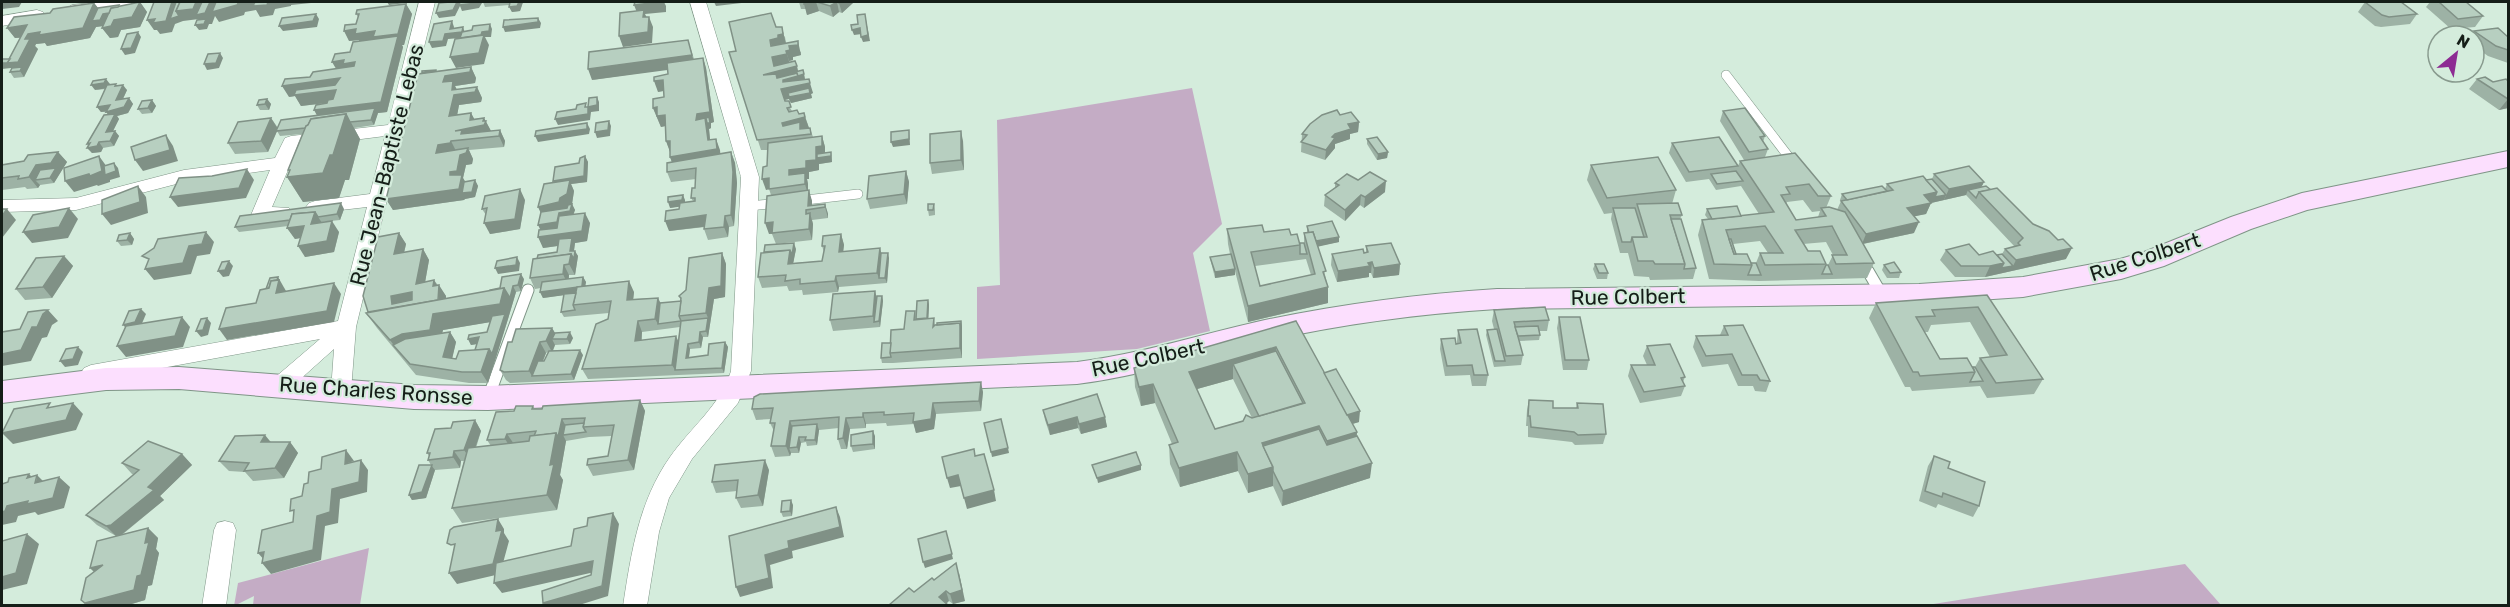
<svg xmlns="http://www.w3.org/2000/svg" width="2510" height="607" viewBox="0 0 2510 607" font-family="Rubik,sans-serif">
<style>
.green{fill:#c4acc5}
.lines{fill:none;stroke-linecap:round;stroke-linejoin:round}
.lane-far1-casing{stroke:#7f9587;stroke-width:10}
.lane-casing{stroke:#7f9587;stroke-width:13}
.street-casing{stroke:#7f9587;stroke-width:1}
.secondary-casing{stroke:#7f9587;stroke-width:2}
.lane-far1{stroke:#fff;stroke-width:9}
.lane{stroke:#fff;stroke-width:11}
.street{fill:#fff;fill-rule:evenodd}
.secondary{fill:#fcdffe;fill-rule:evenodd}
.wall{fill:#9db2a5;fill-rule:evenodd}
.shaded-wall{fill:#809186}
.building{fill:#b7cfc0;stroke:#809186;stroke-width:1.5;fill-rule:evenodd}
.labels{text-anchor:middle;stroke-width:4.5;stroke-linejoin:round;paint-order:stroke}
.street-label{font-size:21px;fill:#151e18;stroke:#d4ecdc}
</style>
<rect width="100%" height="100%" fill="#d4ecdc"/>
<!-- green -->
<g class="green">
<polygon points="1192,88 1222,224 1193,253 1210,331 1137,349 977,359 977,287 1000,285 997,120"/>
<polygon points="369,548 360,605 253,605 254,596 234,606 238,583"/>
<polygon points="2185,564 2221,605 1927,605"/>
</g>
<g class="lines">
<!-- lane-far1 casing -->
<g class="lane-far1-casing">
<g id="lane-far1">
<polyline points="1726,75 1795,165"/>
<polyline points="797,201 858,194"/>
<polyline points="749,206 779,203"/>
<polyline points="1863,261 1869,272"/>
</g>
</g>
<!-- lane casing -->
<g class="lane-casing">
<g id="lane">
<polyline points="1868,271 1882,295"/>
<polyline points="488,398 528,290"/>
</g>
</g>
<!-- street casing -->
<g class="street-casing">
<g id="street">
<polygon points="100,2 138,2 130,7 72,15 64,10 72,5"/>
<path d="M 419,2 L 435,2 L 356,327 L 351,391 L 348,397 L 341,399 L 334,397 L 331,391 L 334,349 L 286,392 L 279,394 L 272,392 L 269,386 L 272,380 L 320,339 L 91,381 L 84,378 L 81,373 L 84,368 L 91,365 L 338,321 L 367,207 L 315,213 L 309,211 L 306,207 L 309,203 L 315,201 L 370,194 L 385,136 L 298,147 L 272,207 L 289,208 L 292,212 L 289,216 C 278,219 265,222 254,219 L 251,215 L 270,170 L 184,182 L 76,210 L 2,212 L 2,200 L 76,198 L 184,170 L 275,158 L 285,138 L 291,136 L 388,125 Z"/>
<path d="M 690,2 L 706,2 L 759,177 L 751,371 L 738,403 L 692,459 L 669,498 L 659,532 L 647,606 L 623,606 C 631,553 639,501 670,457 C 691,427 720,406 731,371 L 741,177 Z"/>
<polygon points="37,10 43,12 45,15 43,18 2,26 2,16"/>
<polygon points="225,521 233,523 236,530 226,606 202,606 214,530 217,523"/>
</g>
</g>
<!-- secondary casing -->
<g class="secondary-casing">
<path id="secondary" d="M 2508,151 L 2508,167 L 2307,210 L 2251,229 L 2164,266 L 2121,279 L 2023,297 L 1919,304 L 1497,309 C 1418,314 1340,324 1263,342 C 1201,356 1141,376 1077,384 L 488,410 L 414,409 L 179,389 L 106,390 L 2,403 L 2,381 L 106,368 L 179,367 L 414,385 L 488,386 L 1077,362 C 1141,354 1202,334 1265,320 C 1342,304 1419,294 1497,289 L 1919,284 L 2023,277 L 2120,259 L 2144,252 L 2231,217 L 2302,193 Z"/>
</g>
<!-- lane-far1 -->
<use href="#lane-far1" class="lane-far1"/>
<!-- lane -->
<use href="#lane" class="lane"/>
<!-- street -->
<use href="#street" class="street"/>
<!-- secondary -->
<use href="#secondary" class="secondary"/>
</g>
<!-- wall -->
<g class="wall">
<polygon points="140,2 147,12 140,27 121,30 118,37 110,38 102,28 103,26 96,27 90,38 47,46 45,43 36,44 35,46 38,49 24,77 14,78 10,72 12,69 10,59 21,38 15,38 7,28 50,13 94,3 98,8 120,6"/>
<polygon points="483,2 523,2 520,11 512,12 509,5 485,7"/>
<polygon points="799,2 854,2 842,13 839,12 833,17 819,11 807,15 806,9 801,9"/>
<polygon points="2365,2 2417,14 2410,24 2381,27 2375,26 2358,12"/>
<polygon points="2430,2 2466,2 2483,16 2475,27 2451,29 2426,7"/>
<polygon points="406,4 412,14 404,45 402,45 403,47 387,112 378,113 374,125 354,128 360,139 349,180 345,180 339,198 303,202 287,177 289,172 288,170 302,134 280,136 277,131 268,152 235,154 228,143 271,118 278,128 317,116 327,103 301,106 295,96 289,97 310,77 336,69 359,41 359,40 349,41 358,17 356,14"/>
<polygon points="776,27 785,37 786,43 801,52 801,55 793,57 793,60 789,61 798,71 803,70 805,79 813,93 811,94 812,98 791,103 789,99 785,100 792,111 799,114 804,113 809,128 802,129 810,128 813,137 822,136 825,147 825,153 832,157 832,162 819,164 819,170 809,172 809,179 807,179 808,184 808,191 812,201 812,205 825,204 828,214 828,218 812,220 813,224 812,240 776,244 772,234 769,234 771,195 769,189 766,190 768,150 761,150 729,52 736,51"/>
<polygon points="2474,31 2508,37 2508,63 2488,56 2474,46 2474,36 2470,36"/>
<polygon points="688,40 694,59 703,58 706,68 714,122 711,123 711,128 709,129 710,140 716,139 720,154 731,152 735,163 737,183 734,226 729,227 728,237 708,240 704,229 705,227 669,231 679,209 680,206 670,208 683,195 685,203 693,201 691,198 695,188 696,179 671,182 667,172 672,162 670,157 670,151 666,141 666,126 661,127 653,108 664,97 664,91 658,92 668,74 668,69 592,80"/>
<polygon points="471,67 476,78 475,83 455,86 457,90 477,87 482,98 481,102 459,105 457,115 471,113 474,119 484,118 491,131 500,130 505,141 504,147 469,150 473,159 472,164 466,165 463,178 465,182 475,180 478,186 475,197 465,199 464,200 393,210 386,199 437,71"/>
<polygon points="2477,79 2493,82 2506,79 2508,108 2499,110 2469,89"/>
<polygon points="110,84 117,85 127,90 123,99 129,98 133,104 128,113 117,116 119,119 113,131 115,131 119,136 114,146 103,148 101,152 92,153 87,144 108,114 106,112 101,112 97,107 106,89 95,90"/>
<polygon points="267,99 271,104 269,110 260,110 257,105"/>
<polygon points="152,100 156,106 152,113 142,114 138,109"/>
<path d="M 1723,111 L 1765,136 L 1763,142 L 1768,149 L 1765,157 L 1831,196 L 1826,208 L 1837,210 L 1841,201 L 1840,200 L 1842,194 L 1885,189 L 1887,184 L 1932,179 L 1934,174 L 1984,182 L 1981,187 L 2066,259 L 1985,277 L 1955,277 L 1940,260 L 1946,250 L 1979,255 L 1997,255 L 2002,254 L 2005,249 L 2015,247 L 1966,195 L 1931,203 L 1926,214 L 1914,216 L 1914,233 L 1863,244 L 1874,263 L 1867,278 L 1759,281 L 1709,279 L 1698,235 L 1702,220 L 1708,219 L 1705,215 L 1707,209 L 1741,216 L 1759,214 L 1741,186 L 1716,190 L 1709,179 L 1686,182 L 1669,153 L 1672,143 L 1738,166 L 1740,161 L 1744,160 L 1720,121 ZM 1803,200 L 1812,212 L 1820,211 L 1818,217 L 1796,220 L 1786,204 L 1787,202 ZM 1760,241 L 1768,253 L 1760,253 L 1756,263 L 1751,263 L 1736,254 L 1733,244 ZM 1826,242 L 1833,255 L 1828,265 L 1826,265 L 1808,251 L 1803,244 Z"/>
<polygon points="1340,115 1359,122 1358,132 1350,134 1350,139 1335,144 1335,148 1325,160 1301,152 1302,134"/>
<polygon points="1367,139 1388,152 1387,158 1377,160 1367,144"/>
<polygon points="963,141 964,170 932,174 930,163"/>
<polygon points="58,152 67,162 54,183 40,185 38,188 27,189 25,187 2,190 2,165 24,161"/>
<path d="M 585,156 L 588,162 L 587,182 L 571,184 L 574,191 L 572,204 L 575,210 L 573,214 L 590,223 L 587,241 L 575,243 L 574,251 L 578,256 L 575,275 L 569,275 L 569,279 L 583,277 L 586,282 L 585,286 L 634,292 L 633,299 L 658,298 L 660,303 L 681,301 L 679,296 L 686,290 L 722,253 L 726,264 L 725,297 L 714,299 L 708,337 L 703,337 L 701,348 L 690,349 L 689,358 L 708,355 L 725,342 L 728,347 L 724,373 L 588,379 L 582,369 L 608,319 L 609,313 L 564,317 L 561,312 L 564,295 L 543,298 L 540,292 L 541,288 L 535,289 L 530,278 L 537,259 L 557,252 L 558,246 L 543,248 L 541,230 L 554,183 L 579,163 ZM 680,327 L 678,341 L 642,340 L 642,332 Z"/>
<polygon points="1591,165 1676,190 1672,204 1682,215 1680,219 1696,268 1693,279 1650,280 1649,277 1634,276 1628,253 1620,253 1611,219 1612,213 1604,214 1587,180"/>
<polygon points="906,171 909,182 907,204 870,209 867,199"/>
<polygon points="1358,180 1385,192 1364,208 1360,205 1345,221 1324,206 1325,195 1335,188 1335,183"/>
<polygon points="525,200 520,229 490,234 486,215 482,209"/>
<polygon points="934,204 935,209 935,215 929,216 928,210"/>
<polygon points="344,209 340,220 322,222 339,232 334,252 305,257 300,238 295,239 287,228 288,226 239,232 235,227"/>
<path d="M 1307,226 L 1339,242 L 1318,246 L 1328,287 L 1328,303 L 1248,322 L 1235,271 L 1235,275 L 1215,278 L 1211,262 L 1210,257 L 1230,254 L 1228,244 L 1227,229 L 1291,235 L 1300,243 L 1304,243 L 1304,233 L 1307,233 ZM 1306,259 L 1311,275 L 1260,286 L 1255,266 Z"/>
<polygon points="130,233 134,239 132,245 121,246 117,241"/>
<path d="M 399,233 L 406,244 L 404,253 L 423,249 L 429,260 L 425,282 L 434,280 L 446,296 L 446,299 L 490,291 L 524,279 L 521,291 L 516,292 L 508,319 L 488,383 L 469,383 L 416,375 L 377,328 L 366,313 L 368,312 ZM 490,322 L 487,332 L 468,339 L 471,345 L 477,344 L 475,350 L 456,359 L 452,358 L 456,342 L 450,332 L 442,333 L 443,330 Z"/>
<polygon points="841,234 844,245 843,251 881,253 889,258 887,283 839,287 838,292 803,295 802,290 789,291 787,286 762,288 758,277 796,249 793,263 822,261 824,252 822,246"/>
<polygon points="1366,246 1400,264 1399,275 1373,278 1371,273 1369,273 1369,277 1337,282 1331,265 1332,254 1366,252"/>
<polygon points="64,256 73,266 52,298 25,300 16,289"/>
<polygon points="1595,264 1608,273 1607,279 1597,279 1593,269"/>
<polygon points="1884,265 1901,272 1899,278 1887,278 1882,270"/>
<path d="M 1987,295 L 2043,379 L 2034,394 L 1987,398 L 1980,386 L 1912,391 L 1910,387 L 1905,387 L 1869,318 L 1876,303 ZM 1970,322 L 1990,357 L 1980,358 L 1975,367 L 1940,359 L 1925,332 L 1928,332 L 1931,325 Z"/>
<polygon points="877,296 882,296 883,301 880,327 833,331 830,320"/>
<polygon points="928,300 929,305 928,318 934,318 935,325 961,321 962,327 962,358 893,363 882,363 881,358 891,343 904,329 915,311 916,316"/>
<polygon points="1494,310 1549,320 1547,331 1539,331 1540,335 1539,340 1519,341 1523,355 1521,365 1494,367 1486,335 1487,330 1494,329 1492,321"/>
<polygon points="1559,317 1589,360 1587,370 1563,370 1557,328"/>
<path d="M 1296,321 L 1324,373 L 1359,422 L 1352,424 L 1357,432 L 1357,436 L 1370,478 L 1282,506 L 1273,486 L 1248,493 L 1238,471 L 1180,487 L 1170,464 L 1169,445 L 1172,444 L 1155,403 L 1141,406 L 1135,387 L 1134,368 ZM 1233,379 L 1252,418 L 1215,429 L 1197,389 Z"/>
<polygon points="1724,326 1770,381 1766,392 1755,391 1753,386 1738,386 1728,364 1702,367 1693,347 1696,336 1720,335"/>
<path d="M 552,328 L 555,333 L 573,338 L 570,344 L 555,345 L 553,351 L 583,355 L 574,380 L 510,383 L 506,380 L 500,370 L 512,342 ZM 548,352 L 544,361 L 543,361 L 546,353 Z"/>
<polygon points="1458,330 1488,375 1486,386 1472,386 1470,375 1445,376 1440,349 1441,339 1457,344 1457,341"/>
<polygon points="1647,346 1685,377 1683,382 1685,386 1681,396 1640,403 1628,376 1631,365 1647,365 1643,356"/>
<polygon points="983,392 981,411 936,414 934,429 916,433 914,424 887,426 886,423 866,424 866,428 850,429 847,449 841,449 838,439 839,428 819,430 817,445 807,446 806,442 801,443 799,453 791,453 790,456 775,457 771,446 774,431 770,423 771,419 756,420 752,409"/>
<polygon points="640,400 645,411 634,470 593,476 587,465 608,456 612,436 589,437 566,441 560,475 563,480 557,510 462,523 452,508 464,461 461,461 460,468 435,470 426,498 412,500 409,495 431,465 428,460 429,456 427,453 451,428 475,420 481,431 476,448 491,446 487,440 514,411 533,406 535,409"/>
<polygon points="1529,400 1553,408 1576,408 1577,403 1606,434 1603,444 1575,445 1572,442 1528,437 1528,426 1526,426 1527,410"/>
<polygon points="1043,410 1105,417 1107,427 1081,434 1078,428 1050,435 1045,420"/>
<polygon points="875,436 875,449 853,452 851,446"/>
<polygon points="271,442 290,442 298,453 284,478 253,481 245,472 229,471 219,461"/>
<polygon points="182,454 192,465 160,496 164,500 123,534 148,528 158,538 156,549 159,553 152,585 148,586 145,600 125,606 86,606 81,600 94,572 90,568 116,536 97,525 86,515 134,475 132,474 122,463"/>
<polygon points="1934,456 1948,468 1979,506 1973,517 1938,504 1936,508 1919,501 1928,466"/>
<polygon points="769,470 763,506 741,508 736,498 737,491 716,493 712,482"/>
<polygon points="793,505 792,516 783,517 781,512"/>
<polygon points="934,580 965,601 953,604 949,601 914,592"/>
</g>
<!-- shaded-wall -->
<g class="shaded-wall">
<polygon points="2,2 22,2 19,7 2,9"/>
<polygon points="140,2 147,12 140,27 121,30 118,37 110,38 102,28"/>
<polygon points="172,2 176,2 180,8 196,2 321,2 291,5 291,6 275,9 273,15 260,17 256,10 245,12 244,15 219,22 215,16 212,24 209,24 207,29 199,30 195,25 202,24 199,19 183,21 175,24 172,32 160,34 157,30 154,30 147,20"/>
<polygon points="386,2 407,2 406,3 389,5 387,2"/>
<polygon points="439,2 475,2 459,4 460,5 477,2 482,2 482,3 479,8 462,11 460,6 455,16 439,18 436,13 442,7"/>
<polygon points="519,2 523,2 520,11 512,12 509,7"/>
<polygon points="659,2 664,2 666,6 666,12 645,14 648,20 638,15 634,5"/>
<polygon points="714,2 750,2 716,6"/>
<polygon points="815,2 816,2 819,11 807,15 804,4"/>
<polygon points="837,2 839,12 833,17 830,6"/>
<polygon points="841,2 854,2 842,13 839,3"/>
<polygon points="94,3 103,14 119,5 123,10 103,26 96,27 90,38 47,46 45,43 36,44 35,46 38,49 24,77 20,71 14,72 11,68 2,69 2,63 15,62 26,37 15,38 7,28"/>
<polygon points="406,4 412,14 404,45 402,45 403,47 387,112 378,113 374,125 371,120 348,117 360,139 349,180 345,180 339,198 303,202 287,177 320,121 314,110 381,102 361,44 359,40 349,41 344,31"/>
<polygon points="316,14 319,19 317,27 283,31 279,26"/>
<polygon points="649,17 653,27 652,43 623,47 619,36"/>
<polygon points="538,18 541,23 540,28 505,32 503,27"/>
<polygon points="866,20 870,41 863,42 861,37"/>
<polygon points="452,21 454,27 453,33 463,27 465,33 482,32 490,24 492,29 491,37 485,37 489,45 484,64 456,68 450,57 460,38 448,39 446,46 432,48 429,42 445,34 450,29"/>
<polygon points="782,27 786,44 773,51 770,40 778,35"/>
<polygon points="860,28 862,34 854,35 852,30"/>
<polygon points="138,32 141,37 135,53 125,55 121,49"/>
<polygon points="688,40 696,70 675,69 592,80 588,69"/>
<polygon points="798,41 801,55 793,57 793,60 789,61 786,51 789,46"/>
<polygon points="220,53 223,58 219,68 207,70 204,64"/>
<polygon points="787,54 790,65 797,66 799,75 804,74 805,80 810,83 813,93 811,94 812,98 791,103 789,99 784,100 763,75 772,57"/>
<polygon points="703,58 706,68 714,122 711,123 711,128 709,129 711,150 716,139 720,150 721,160 674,168 670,157"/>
<polygon points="344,60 355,62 361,72 338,72 332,62"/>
<polygon points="471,67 476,78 475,83 455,86 458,92 477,87 482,98 481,102 459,105 455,127 449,116 452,90 443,82 445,76"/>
<polygon points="340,78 336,90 342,101 301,106 295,96 289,97 282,86"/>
<polygon points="106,79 110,84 108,88 95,90 91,85"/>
<polygon points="663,80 667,90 658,92 654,81"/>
<polygon points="123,85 127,90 120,105 116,100"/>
<polygon points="597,97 599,102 599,111 591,112 590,120 558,125 555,119 588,107"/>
<polygon points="129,98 133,104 128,113 117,116 119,119 110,137 106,132 110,117 106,112 108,111 101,112 97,107"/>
<polygon points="267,99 271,104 269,110 265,104"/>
<polygon points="2508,99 2508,108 2499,110"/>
<polygon points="152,100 156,106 152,113 148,108"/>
<polygon points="657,107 665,115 669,125 661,127 653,108"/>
<polygon points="471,113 477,124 483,121 484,118 491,131 460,140 455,131 470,120"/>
<polygon points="805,117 809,128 785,133 782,123"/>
<polygon points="271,118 278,129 268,152 261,141"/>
<polygon points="609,121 611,126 610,136 597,138 595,132"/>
<polygon points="1359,122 1358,132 1350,134 1350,139 1335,144 1335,148 1325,160 1326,150 1332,137 1348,124"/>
<polygon points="587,123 590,129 589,134 538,142 535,136"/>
<polygon points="500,130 505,141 504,147 499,136"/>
<polygon points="909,130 910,145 893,147 891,142"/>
<polygon points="115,131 119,136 114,146 110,141"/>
<polygon points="961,131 963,141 964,170 961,160"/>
<polygon points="166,135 173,146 178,161 143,171 135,160"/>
<polygon points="822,136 825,147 825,157 831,152 832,162 819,164 819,170 809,172 809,179 807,179 808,184 808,195 805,184 789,175 789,170 806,161 816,147"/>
<polygon points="451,141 456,151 436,153 438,145"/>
<polygon points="666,141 670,141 670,152"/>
<polygon points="99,142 103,148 101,152 92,153 87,148"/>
<polygon points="468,148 473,159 472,164 466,165 463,178 468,186 475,180 478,186 475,197 465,199 464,200 393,210 386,199 450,172 460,155"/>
<polygon points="58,152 67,162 54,183 50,178 35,180 40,185 38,188 29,177 36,165"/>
<polygon points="731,152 735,163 737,183 734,226 731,215"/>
<polygon points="1388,152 1387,158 1377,160 1378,154"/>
<polygon points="99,156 107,167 114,163 118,168 120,177 110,180 110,182 98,186 97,185 74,192 65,181"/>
<polygon points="585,156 588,162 587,182 571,184 574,191 572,204 575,210 573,216 560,228 541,231 538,225 543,218 538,207 556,186 553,181 584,176"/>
<polygon points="247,169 254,180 246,198 178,207 170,197"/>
<polygon points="906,171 909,182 907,204 904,194"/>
<polygon points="769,178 769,189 766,190 762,179"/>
<polygon points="1386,181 1385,192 1364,208 1365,197"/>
<polygon points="1984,182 1979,192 1968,190 1966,195 1944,200 1949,189"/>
<polygon points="138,186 146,197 148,213 111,225 102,214"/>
<polygon points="520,189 525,200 520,229 490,234 484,223"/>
<polygon points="809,190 812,201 812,209 808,206"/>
<polygon points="1937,192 1946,195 1944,200 1931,203 1926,214 1902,219 1907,208 1924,195"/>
<polygon points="683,195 685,200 685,206 670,208 668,202"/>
<polygon points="1361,195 1360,205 1345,221 1345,210"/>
<polygon points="341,203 344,209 340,220 337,214"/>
<polygon points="825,204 828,214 828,218 825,207"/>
<polygon points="69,208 78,219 68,238 32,243 23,232"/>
<polygon points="7,209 16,220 2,238 2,216"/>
<polygon points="806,210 809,220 810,213 813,224 812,240 809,229"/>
<polygon points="315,212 322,223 311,224"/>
<polygon points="585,213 590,223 587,241 575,243 573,257 574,259 575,251 578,256 575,275 569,264 564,265 569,275 568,285 563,274 564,266 539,270 536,264 570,259 571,254 570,251 571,244 543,248 538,237 582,231"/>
<polygon points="706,215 710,226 669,231 665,221"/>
<polygon points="725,216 729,227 728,237 724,227"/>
<polygon points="332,221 339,232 334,252 305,257 298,246"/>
<polygon points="773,222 776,233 769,234 765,223"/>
<polygon points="1919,222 1914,233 1862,244 1866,234"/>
<polygon points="304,226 311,236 295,239 287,228"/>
<polygon points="206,232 214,242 210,254 197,256 191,274 154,280 145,269 189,246"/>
<polygon points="130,233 134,239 132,245 127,240"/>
<polygon points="399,233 406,244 401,265 394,254"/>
<polygon points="841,234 844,245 842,262 839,252"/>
<polygon points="1339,237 1339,242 1312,248 1312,242"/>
<polygon points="794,243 796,249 791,275 788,264 790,250"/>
<polygon points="880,248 883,259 879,278 877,273"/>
<polygon points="2072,248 2066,259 1985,277 1990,266 2004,263 2013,266 2016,260"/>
<polygon points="423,249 429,260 423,294 416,284"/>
<polygon points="722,253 726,264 725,297 714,299 708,337 706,331 708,318 706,313 709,288"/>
<polygon points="888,253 889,258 887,283 885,278"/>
<polygon points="64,256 73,266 52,298 43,287"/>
<polygon points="517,257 520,263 519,271 498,274 495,268"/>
<polygon points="229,261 233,266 229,276 223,277 218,271"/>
<polygon points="1372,262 1371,273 1369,273 1369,277 1337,282 1338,271"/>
<polygon points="1400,264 1399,275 1373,278 1374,268"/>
<polygon points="1235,269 1235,275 1215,278 1215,272"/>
<polygon points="521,274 524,279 521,291 518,285"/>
<polygon points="836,276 839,287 838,292 835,281"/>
<polygon points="278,277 286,291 284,304 273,294"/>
<polygon points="583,277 586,282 584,292 582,286"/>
<polygon points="434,280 439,289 439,285 446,296 445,312 490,306 488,302 501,300 504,288 510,298 513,286 516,292 508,319 488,383 481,372 489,349 492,354 503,320 443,330 439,345 412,350 401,355 390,340 402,334 430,330 433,316 379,327 370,317 397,312 392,304 391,296 412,292 418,303 398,307 398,311 438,303 439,296 433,286"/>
<polygon points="629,281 634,292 632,311 627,300"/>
<polygon points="334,283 341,294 334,322 227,340 219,329"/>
<polygon points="581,287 580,293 543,298 540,292"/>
<polygon points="1328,287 1328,303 1248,322 1248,306"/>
<polygon points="875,291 878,302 874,322 873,316"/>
<polygon points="882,296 883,301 880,327 879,321"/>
<polygon points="658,298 663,308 658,324 655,319"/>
<polygon points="928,300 929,305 928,329 926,324"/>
<polygon points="141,309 146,314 140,328 128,330 123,325"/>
<polygon points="48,310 58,321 52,325 47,337 42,338 31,361 2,366 2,354 32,327 43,314"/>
<polygon points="182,317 190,327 183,347 126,357 117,346"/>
<polygon points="207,318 211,323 208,335 201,337 196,331"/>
<polygon points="638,321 642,332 640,352 635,341"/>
<polygon points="961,321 962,327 962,358 960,348 960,323"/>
<polygon points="552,328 558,338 552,339 555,345 552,352 546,341"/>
<polygon points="450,332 456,342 450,368 443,357"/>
<polygon points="570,332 573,338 570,344 567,339"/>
<polygon points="700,332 703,337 701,348 699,342"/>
<polygon points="676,336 681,347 675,370 672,365"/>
<polygon points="479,337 483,343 471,345 468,339"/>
<polygon points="540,342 546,353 537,376 532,376 529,371"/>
<polygon points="725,342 728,347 724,373 722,368"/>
<polygon points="688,344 690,349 688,363 686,358"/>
<polygon points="78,347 83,352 78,365 65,367 60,361"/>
<polygon points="1276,347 1276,367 1233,364 1233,379 1190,391 1189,372"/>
<polygon points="580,350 583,355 574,380 571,374"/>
<polygon points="981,382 983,392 981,411 979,401"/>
<polygon points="1153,384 1155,403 1141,406 1139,387"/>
<polygon points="640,400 645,411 634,470 628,460"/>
<polygon points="73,403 83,414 76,430 13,444 2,433"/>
<polygon points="933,403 936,414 934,429 916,433 913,422"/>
<polygon points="1360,411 1359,422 1342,427 1343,416"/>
<polygon points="863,413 866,424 866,428 863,417"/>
<polygon points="1077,417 1078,428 1050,435 1048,425"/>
<polygon points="1105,417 1107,427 1081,434 1079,424"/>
<polygon points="846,418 850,429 847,449 843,438"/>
<polygon points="562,419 568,430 563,435 566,441 560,475 563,480 557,510 547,495 550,465 556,433"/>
<polygon points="475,420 481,431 471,460 464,450"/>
<polygon points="790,421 794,431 789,448 791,453 790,456 786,446"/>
<polygon points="817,424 819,430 817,445 815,440"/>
<polygon points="1319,426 1318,445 1268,460 1262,443"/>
<polygon points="873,431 875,436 875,449 873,444"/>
<polygon points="1357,432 1355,451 1326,460 1327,441"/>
<polygon points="507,434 514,444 512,450 505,439"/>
<polygon points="265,435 274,446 261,442"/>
<polygon points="799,437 801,443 799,453 797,447"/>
<polygon points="290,442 298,453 284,478 275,468"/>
<polygon points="1008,448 1009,453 992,457 991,452"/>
<polygon points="346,450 354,461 345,464"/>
<polygon points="454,451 461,461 460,468 453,457"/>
<polygon points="1237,452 1238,471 1180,487 1179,468"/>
<polygon points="182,454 192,465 160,496 164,500 121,535 117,537 106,526"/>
<polygon points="361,460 368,470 367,492 340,499 338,523 325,526 321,560 271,574 262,563 266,562 258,553 317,516 332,489"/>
<polygon points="765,460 769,470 763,506 758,495"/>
<polygon points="1372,463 1370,478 1282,506 1283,491"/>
<polygon points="431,465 435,470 426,498 412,500 409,495"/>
<polygon points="1141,465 1141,470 1098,483 1097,478"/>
<polygon points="1273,467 1273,486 1248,493 1248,474"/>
<polygon points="29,474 36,481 37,475 48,486 46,493 27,478"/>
<polygon points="958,475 961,486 950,488 947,478"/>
<polygon points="59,477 70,487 64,508 38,515 35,512 18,516 16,522 2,525 2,512 7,506"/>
<polygon points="994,490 996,501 967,509 964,498"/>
<polygon points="791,500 793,505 792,516 790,511"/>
<polygon points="836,507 840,517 844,537 792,551 793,558 770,565 773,588 740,597 736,587 765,555 788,541"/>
<polygon points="613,513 619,524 608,596 576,606 544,606 543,603 602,586"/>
<polygon points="498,519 504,529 504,533 509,541 500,574 457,584 449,573 496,531"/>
<polygon points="148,528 158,538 156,549 159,553 152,585 148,586 145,600 125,606 87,606 85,603 145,543"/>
<polygon points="946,531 953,559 925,568 923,562"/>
<polygon points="27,534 39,544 27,584 2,590 2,577"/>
<polygon points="593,561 599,571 502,593 494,583"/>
<polygon points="103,565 101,578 90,568"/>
<polygon points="959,573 965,601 953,604 950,594"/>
<polygon points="946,591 949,601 944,606 939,597"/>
</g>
<!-- building -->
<g class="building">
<polygon points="140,2 132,17 114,20 111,26 102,28 111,8"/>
<polygon points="154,2 172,2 166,21 153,23 155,19 147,20"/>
<polygon points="176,2 180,2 176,11 179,16 170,19"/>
<polygon points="180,2 196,2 193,9 176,11"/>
<polygon points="202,2 210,2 205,13 196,15"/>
<polygon points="216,2 239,2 237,5 212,12"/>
<polygon points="255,2 268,2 267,5 253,6"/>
<polygon points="450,2 457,2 453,10 436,13 439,3"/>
<polygon points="460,2 477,2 477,3 459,5"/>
<polygon points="510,2 519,2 517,6 509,7"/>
<polygon points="635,2 659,2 634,5"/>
<polygon points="804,2 815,2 804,4"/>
<polygon points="817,2 841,2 839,3 837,2 830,6"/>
<polygon points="2365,2 2401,2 2417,14 2389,17 2382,15"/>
<polygon points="2439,2 2466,2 2483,16 2458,19"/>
<polygon points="94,3 83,28 39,35 40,32 28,34 25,39 30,39 18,62 7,63 27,25 7,28 14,17 50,13 53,9"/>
<polygon points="406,4 398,34 373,37 375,31 355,34 356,29 344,31 345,25 356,24 359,14 356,14 357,10"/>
<polygon points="119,5 118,7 111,8 109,13 103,14 100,20 92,21 98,8"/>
<polygon points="644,10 643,17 649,17 648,32 619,36 620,13"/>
<polygon points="771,13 776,27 782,27 783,34 778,35 778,38 770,40 771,46 798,41 798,45 789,46 790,50 786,51 787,54 772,57 774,66 795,61 797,66 763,75 776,74 777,78 797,73 798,76 783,80 783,82 809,79 810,83 781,89 785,101 789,101 791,107 787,108 789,112 797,110 799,114 804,113 805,117 782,123 783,126 800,122 800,129 810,128 811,134 757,140 729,52 736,51 729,22"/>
<polygon points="316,14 313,21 279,26 282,18"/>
<polygon points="865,14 868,35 861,37 860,28 852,30 851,25 858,24 857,15"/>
<polygon points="538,18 538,22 503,27 504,20"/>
<polygon points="206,19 204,24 195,25 197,20"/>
<polygon points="452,21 450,29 463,27 462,32 445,34 443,41 429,42 434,24"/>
<polygon points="490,24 489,31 482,32 481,35 460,38 462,32 472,30 473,26"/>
<polygon points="2498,28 2508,37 2508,50 2496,46 2474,31"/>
<polygon points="138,32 131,48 121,49 127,34"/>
<polygon points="484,35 479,53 450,57 455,39"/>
<polygon points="398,36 381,102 314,110 316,105 327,103 328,100 333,99 336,90 294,95 296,90 335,85 340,78 282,86 285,79 310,77 313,72 354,66 355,62 343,64 344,60 332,62 335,54 350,52 353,42"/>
<polygon points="688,40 692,55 588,69 589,52"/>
<polygon points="220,53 216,63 204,64 208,54"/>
<polygon points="703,58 710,112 697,114 696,120 705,118 708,140 716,139 717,149 670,157 670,141 666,141 665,115 657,116 657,107 653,108 653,99 664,97 663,80 654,81 654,77 668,74 667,63"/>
<polygon points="2,59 10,59 7,63 2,63"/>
<polygon points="22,67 20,71 10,72 12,68"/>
<polygon points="471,67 470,72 445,76 443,82 453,81 452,90 477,87 475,92 454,95 449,116 471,113 470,120 484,118 483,121 486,121 484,125 455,131 462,130 461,134 500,130 499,136 451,141 450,143 438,145 436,153 468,148 466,153 460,155 457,171 450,172 450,175 462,175 459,189 386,199 418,74"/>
<polygon points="436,70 436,71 422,73 422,71"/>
<polygon points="803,70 804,74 798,76 797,73 791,74 791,73"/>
<polygon points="2485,77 2493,82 2506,79 2508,81 2508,99 2477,79"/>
<polygon points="106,79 104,83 91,85 93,81"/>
<polygon points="116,84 115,86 123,85 116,100 129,98 124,107 106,112 110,105 97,107 107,85"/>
<polygon points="809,88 810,93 789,97 788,93"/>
<polygon points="597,97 597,105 588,107 589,98"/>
<polygon points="267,99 265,104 257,105 259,100"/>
<polygon points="152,100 148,108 138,109 142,101"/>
<polygon points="586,103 585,107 588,107 588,114 555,119 557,112 576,109 577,105"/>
<polygon points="375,108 371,120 350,122 346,114 311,119 308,125 306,126 305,128 276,131 281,120"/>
<polygon points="1745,108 1765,136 1760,137 1768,149 1749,152 1723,111"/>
<polygon points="1337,110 1340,115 1351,112 1359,122 1348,124 1351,129 1335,134 1332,137 1335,138 1326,150 1301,142 1307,135 1302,134 1310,124 1322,115"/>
<polygon points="115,114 106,132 115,131 110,141 99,142 97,146 87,148 90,143 87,144 104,115"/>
<polygon points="346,114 333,155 330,155 323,173 287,177 290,170 288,170 306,126 308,125 311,119"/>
<polygon points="709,117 710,123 707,123 706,118"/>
<polygon points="271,118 261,141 228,143 238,122"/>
<polygon points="609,121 608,130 595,132 596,123"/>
<polygon points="587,123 587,129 535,136 536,131"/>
<polygon points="909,130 909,139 891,142 891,132"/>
<polygon points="961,131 961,160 930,163 930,134"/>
<polygon points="166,135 170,150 135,160 131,147"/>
<polygon points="822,136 822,146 816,147 816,160 806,161 806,168 789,170 789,175 805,173 805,184 769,189 769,178 762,179 763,167 767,166 768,143"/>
<polygon points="1377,137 1388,152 1378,154 1367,139"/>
<polygon points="1719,137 1738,166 1689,172 1672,143"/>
<polygon points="58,152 51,163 36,165 29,177 18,179 19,176 2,178 2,165 24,161 28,155"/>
<polygon points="731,152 733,172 731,215 725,216 724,227 704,229 706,215 665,221 666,211 679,209 680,203 695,201 695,198 691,198 692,188 695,188 696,168 667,172 667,163"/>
<polygon points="831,152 831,156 817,158 817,154"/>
<polygon points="1795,153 1831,196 1818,196 1809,184 1786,187 1790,194 1781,195 1796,220 1826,216 1821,208 1829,207 1845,212 1874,263 1836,264 1832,255 1847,255 1832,226 1795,230 1808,251 1820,251 1826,264 1765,265 1760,253 1783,253 1765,226 1726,230 1734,254 1747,254 1752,265 1714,264 1702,220 1774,212 1740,161"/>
<polygon points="99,156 102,171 90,176 89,174 65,181 64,168"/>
<polygon points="585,156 584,176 553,181 555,167 579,163 580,158"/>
<polygon points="1658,157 1676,190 1607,198 1591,165"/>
<polygon points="114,163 116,171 105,175 104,166"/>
<polygon points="1969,166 1984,182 1949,189 1934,174"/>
<polygon points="56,168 50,178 35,180 40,170"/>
<polygon points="247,169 239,188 170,197 179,178 212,176"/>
<polygon points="906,171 904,194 867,199 869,176"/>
<polygon points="1736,171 1743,181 1717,184 1711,174"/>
<polygon points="1370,172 1386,181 1365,197 1361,195 1345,210 1325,195 1339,185 1335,183 1347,174 1358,180"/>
<polygon points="1923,176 1937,192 1924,195 1931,203 1907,208 1919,222 1866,234 1841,201 1893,190 1887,184"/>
<polygon points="1932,179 1946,195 1935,197 1937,192 1926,180"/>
<polygon points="475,180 472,192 462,193 464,182"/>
<polygon points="570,180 567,194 560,198 559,202 538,207 544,184"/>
<polygon points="138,186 140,202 102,214 102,200"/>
<polygon points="1882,186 1887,191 1847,200 1842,194"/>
<polygon points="1986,186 1991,190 1979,192 1976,198 1968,190"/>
<polygon points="1997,188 2033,224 2049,231 2058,240 2063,239 2072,248 2016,260 2005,249 2020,245 2018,243 2023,238 1979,192"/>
<polygon points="520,189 515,219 484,223 487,208 482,209 485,196"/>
<polygon points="809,190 808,206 825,204 825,207 806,210 806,214 810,213 809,229 772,233 773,222 765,223 767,196"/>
<polygon points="683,195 682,200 668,202 668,197"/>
<polygon points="341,203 337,214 318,217 315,212 292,214 290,220 235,227 240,216"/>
<polygon points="1678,203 1682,215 1670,215 1685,264 1655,264 1653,261 1638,261 1632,237 1647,237 1637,204"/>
<polygon points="572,204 570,211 559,213 557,222 538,225 541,212 567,208 568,205"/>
<polygon points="928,204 934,204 933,210 928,210"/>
<polygon points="1737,206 1741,216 1712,219 1707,209"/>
<polygon points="69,208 59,227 23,232 33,215"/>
<polygon points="1613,208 1635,208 1644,237 1632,237 1631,242 1622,242"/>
<polygon points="2,209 7,209 2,216"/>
<polygon points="315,212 311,224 332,221 327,241 298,246 304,226 287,228 292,214"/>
<polygon points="585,213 582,231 538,237 539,230 557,228 559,216"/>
<polygon points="1671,219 1681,219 1696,268 1684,269 1685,264"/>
<polygon points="1332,221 1339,237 1316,241 1313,232 1309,233 1307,226"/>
<polygon points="1262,225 1264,232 1289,229 1291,235 1297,234 1300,245 1251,252 1260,286 1315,274 1304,233 1313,232 1326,271 1323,272 1328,287 1248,306 1227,229"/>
<polygon points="206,232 202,244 189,246 183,263 145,269 149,259 142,256 154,248 158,239"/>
<polygon points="130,233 127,240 117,241 119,235"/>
<path d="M 399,233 L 394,254 L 423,249 L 416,284 L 434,280 L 433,286 L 439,285 L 438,300 L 368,312 L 363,296 L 378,237 ZM 412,292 L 412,300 L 392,304 L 391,296 Z"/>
<polygon points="841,234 839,252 880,248 877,273 836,276 835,281 800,284 800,279 785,281 786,275 758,277 761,253 790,250 788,264 822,261 825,246 822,246 823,236"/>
<polygon points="572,238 570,251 575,251 574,259 571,254 537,259 538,255 557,252 559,239"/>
<polygon points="1729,239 1731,239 1736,254 1734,254"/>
<polygon points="794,243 792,255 790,250 764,252 765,245"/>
<polygon points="1300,243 1304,243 1307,254 1300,254"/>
<polygon points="1391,243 1400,264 1374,268 1372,262 1368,263 1370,266 1338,271 1332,254 1363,249 1364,253 1368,252 1366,246"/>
<polygon points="1969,244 1979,255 1993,251 2004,263 1990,266 1961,266 1946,250"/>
<polygon points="722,253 721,286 709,288 706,313 679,316 681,298 679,296 686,290 689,258"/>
<polygon points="881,253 888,253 885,278 879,278"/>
<polygon points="571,254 569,264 564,265 563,274 530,278 533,259"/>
<polygon points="1231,254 1235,269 1215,272 1210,257"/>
<polygon points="2002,254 2013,266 2001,268 2004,263 1997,255"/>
<polygon points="64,256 43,287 16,289 36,258"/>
<polygon points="517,257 516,265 495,268 497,261"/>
<polygon points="229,261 225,270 218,271 222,262"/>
<polygon points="1894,262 1901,272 1890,273 1884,265"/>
<polygon points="1751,263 1756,263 1761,275 1748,275 1752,265"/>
<polygon points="1595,264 1604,264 1608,273 1599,273"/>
<polygon points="1826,265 1828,265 1832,274 1822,274"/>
<polygon points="521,274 518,285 513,286 510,298 504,288 490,291 490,290 500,288 502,277"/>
<polygon points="278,277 277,280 271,281 269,288 266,289 270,278"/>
<polygon points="583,277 582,286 586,286 540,292 542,282"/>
<polygon points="279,280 276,293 334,283 327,311 219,329 226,308 256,303 260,290 269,288 271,281"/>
<polygon points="629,281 627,300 658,298 655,319 638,321 635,341 676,336 672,365 582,369 596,324 608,319 611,301 573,305 577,287"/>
<polygon points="504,288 500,304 433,314 430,330 402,334 390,340 366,313"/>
<polygon points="875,291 873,316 830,320 833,294"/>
<polygon points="576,293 573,305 575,310 561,312 564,294"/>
<polygon points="1987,295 2043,379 1996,383 1980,358 2007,355 1978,307 1932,310 1935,316 1916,317 1940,359 1967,358 1975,372 1920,376 1918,372 1913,372 1876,303"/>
<polygon points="877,296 882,296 879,321 874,322"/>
<polygon points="928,300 927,318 916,319 917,301"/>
<polygon points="681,301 679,316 681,321 658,324 660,303"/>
<polygon points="1545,307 1549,320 1514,322 1523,355 1506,356 1494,310"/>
<polygon points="141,309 135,322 123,325 129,311"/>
<polygon points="44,310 48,310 43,314 37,327 32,327 21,350 2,354 2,332 20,329 28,312"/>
<polygon points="906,311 915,311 914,320 934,318 933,327 935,325 960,323 960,348 890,353 891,330 904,329"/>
<polygon points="505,314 492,354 489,349 475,350 479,337 468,339 469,335 487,332 492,316"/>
<polygon points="182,317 175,336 117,346 126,326"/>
<polygon points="1559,317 1580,317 1589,360 1565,360"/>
<polygon points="207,318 203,330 196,331 201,319"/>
<polygon points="708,318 706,331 700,332 699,342 688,344 686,358 708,355 709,344 725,342 722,368 675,370 681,321"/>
<polygon points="961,321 961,328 960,323 937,325 937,323"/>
<path d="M 1296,321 L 1357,432 L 1327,441 L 1319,426 L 1262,443 L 1273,467 L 1248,474 L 1237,452 L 1179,468 L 1169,445 L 1178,442 L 1153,384 L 1139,387 L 1134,368 ZM 1276,347 L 1305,403 L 1252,418 L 1246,415 L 1243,421 L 1215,429 L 1189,372 Z"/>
<polygon points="1743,325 1770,381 1760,380 1757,375 1742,375 1732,354 1706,356 1696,336 1728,335 1724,326"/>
<polygon points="1538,326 1540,335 1518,336 1515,327"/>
<polygon points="552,328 546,341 540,342 529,371 504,372 500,370 508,342 512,342 516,329"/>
<polygon points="1477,329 1488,375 1474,375 1472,365 1447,366 1441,339 1455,338 1456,344 1461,343 1458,330"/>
<polygon points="1497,329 1505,361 1495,361 1487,330"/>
<polygon points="450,332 443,357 456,359 459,351 489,349 481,372 462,372 410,364 393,345 405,339"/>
<polygon points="570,332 567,339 552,339 555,333"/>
<polygon points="882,343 891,343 890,353 891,357 881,358"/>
<polygon points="1670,344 1685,377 1681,378 1685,386 1644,392 1631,365 1655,365 1647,346"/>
<polygon points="78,347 73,359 60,361 66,349"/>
<polygon points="580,350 571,374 532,376 538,361 544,361 549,351"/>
<polygon points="1276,351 1303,403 1259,416 1233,364"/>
<polygon points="1973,367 1975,367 1983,381 1970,382 1975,372"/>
<polygon points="1336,369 1360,411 1347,415 1324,373"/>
<polygon points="981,382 979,401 933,403 931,419 913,422 914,413 884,415 884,412 863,413 863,417 846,418 843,438 838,439 839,417 790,421 786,446 771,446 775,423 770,423 773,408 752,409 754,397 760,394"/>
<polygon points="1097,394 1105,417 1079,424 1077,417 1048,425 1043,410"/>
<polygon points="640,400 628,460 587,465 588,459 608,456 614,425 583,427 585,418 562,419 558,437 556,433 534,436 536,431 507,434 505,439 487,440 496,412 514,411 516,406 533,406 532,409 542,409 543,406"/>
<polygon points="1529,400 1553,401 1553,408 1578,408 1577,403 1603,404 1606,434 1578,435 1574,432 1531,427 1530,416 1528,416"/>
<polygon points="50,403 47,408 73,403 66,420 2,433 14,409"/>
<polygon points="1001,419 1008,448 991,452 984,423"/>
<polygon points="475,420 464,450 454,451 453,457 428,460 430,453 427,453 435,429 451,428 453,422"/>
<polygon points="584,423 583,427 586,432 563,435 565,425"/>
<polygon points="817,424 815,440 805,440 806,437 799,437 797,447 789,448 792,426"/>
<polygon points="1319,429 1327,445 1357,436 1372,463 1283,491 1273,471 1273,467 1263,446"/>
<polygon points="873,431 873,444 851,446 851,435"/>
<polygon points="556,433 550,465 554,464 547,495 452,508 468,448 529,441 530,436"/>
<polygon points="265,435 261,442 290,442 275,468 244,471 249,463 219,461 235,436"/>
<polygon points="148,441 182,454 148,487 154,490 111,525 106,526 86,515 139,470 122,463"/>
<polygon points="974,449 975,456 984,454 994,490 964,498 958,475 947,478 942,457"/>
<polygon points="346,450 345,464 361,460 359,482 332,489 330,512 317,516 313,550 262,563 264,552 258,553 262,530 293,522 294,510 290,511 291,499 302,496 304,484 308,483 309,472 321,469 322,457"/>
<polygon points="1136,452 1141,465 1097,478 1092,465"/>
<polygon points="1934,456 1950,462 1948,468 1985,482 1979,506 1943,493 1942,497 1925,491"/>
<polygon points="765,460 758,495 736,498 738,480 712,482 715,465"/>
<polygon points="419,465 432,465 422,492 409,495"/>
<polygon points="29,474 27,478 37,475 35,483 59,477 53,498 27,504 28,501 7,506 5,511 2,512 2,484 8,482 9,478"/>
<polygon points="791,500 790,511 781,512 782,501"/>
<polygon points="836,507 840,527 788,541 789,548 765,555 769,578 736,587 729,536"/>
<polygon points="613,513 602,586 543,603 542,591 591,575 593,561 494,583 496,563 571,546 574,529 587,526 588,518"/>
<polygon points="498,519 496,531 502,530 493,564 449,573 455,544 451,545 447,543 450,530 454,527"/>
<polygon points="148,528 145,543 149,542 141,575 137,576 134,590 85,603 81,600 86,578 103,565 90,568 97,541"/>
<polygon points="946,531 952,554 923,562 918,539"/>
<polygon points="27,534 16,573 2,577 2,541"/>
<polygon points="956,563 962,590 950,594 946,591 939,597 949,606 890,606 889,605 909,588 914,592 932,578 934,580"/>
</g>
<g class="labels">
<!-- street labels -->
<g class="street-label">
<text transform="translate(387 165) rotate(-76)" y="7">Rue Jean-Baptiste Lebas</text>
<text transform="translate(2145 257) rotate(-18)" y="7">Rue Colbert</text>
<text transform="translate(1628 297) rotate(-1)" y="7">Rue Colbert</text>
<text transform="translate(1148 358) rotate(-12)" y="7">Rue Colbert</text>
<text transform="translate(376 391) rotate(4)" y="7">Rue Charles Ronsse</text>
</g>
</g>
<!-- border -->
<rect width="2510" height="607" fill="none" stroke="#151e18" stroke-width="6"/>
<!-- north arrow -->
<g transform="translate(2456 54) rotate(30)"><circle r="28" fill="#d4ecdc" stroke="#889a8e" stroke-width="1.5"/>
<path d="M0-4.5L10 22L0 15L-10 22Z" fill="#8d2b93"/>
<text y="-9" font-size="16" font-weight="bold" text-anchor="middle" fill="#151e18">N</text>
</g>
</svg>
